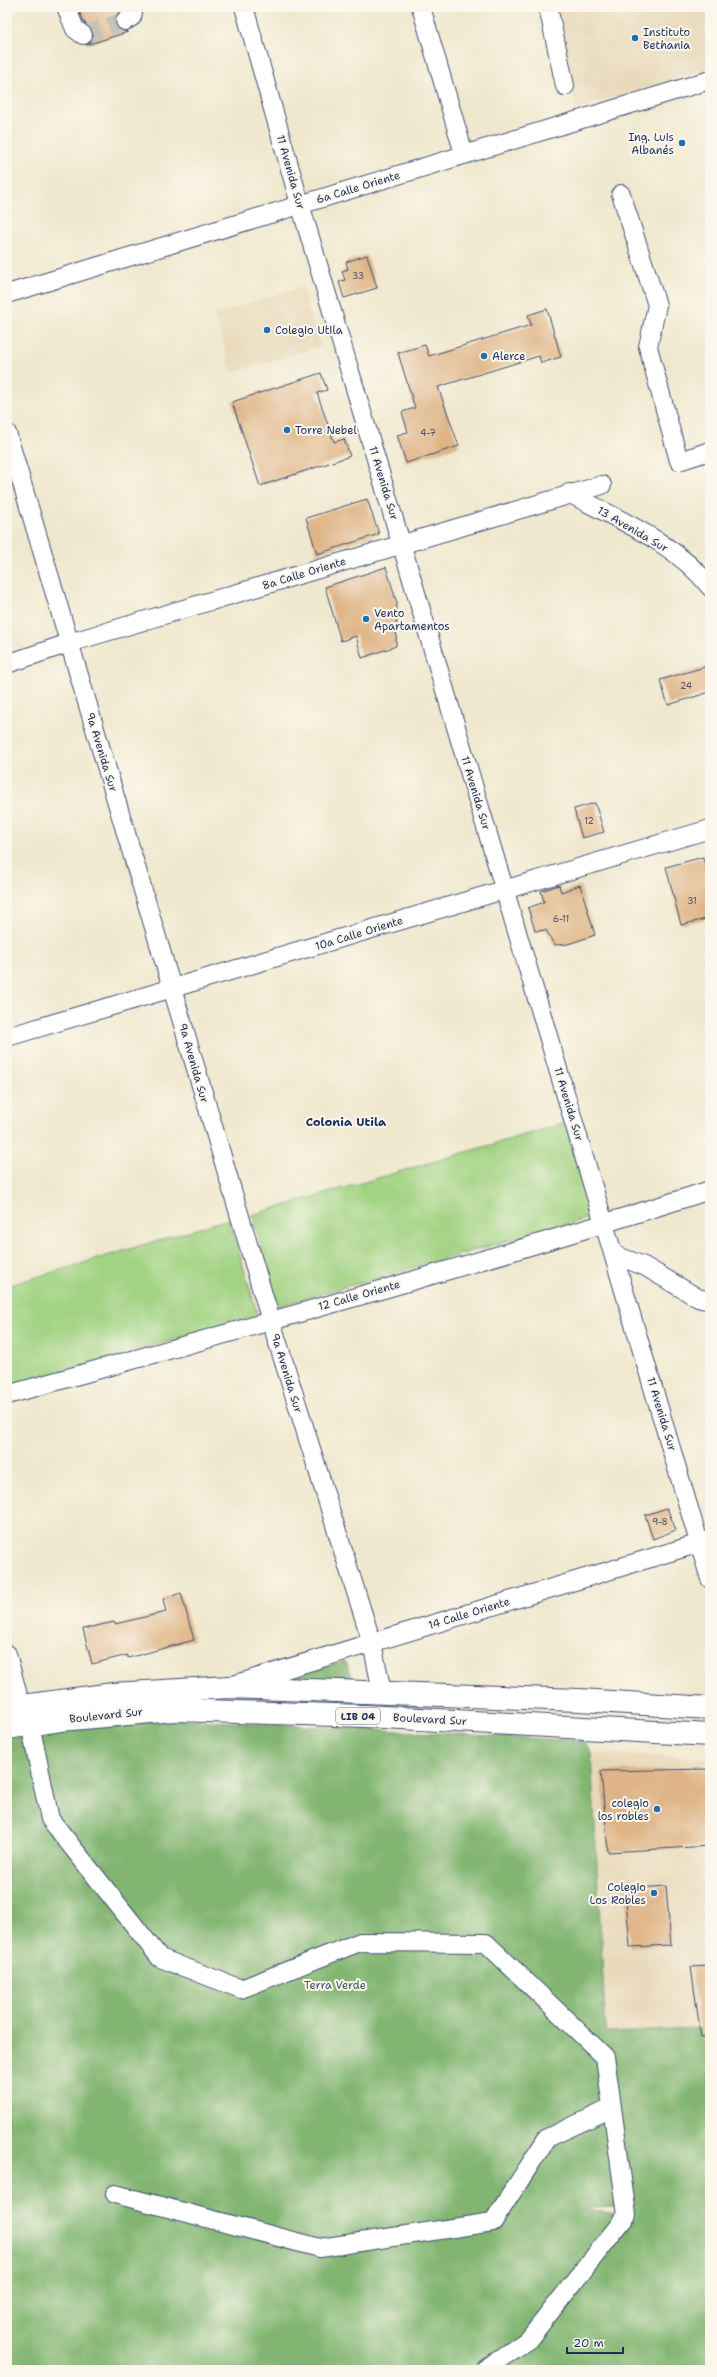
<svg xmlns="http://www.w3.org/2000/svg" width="717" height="2377" viewBox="0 0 717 2377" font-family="'Shantell Sans',sans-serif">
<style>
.built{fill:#e8d9ba}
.green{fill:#a2d383;stroke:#5e8170}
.forest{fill:#81b571;stroke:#4e7268;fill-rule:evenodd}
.building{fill:#dfb587}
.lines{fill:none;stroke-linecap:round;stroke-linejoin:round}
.minor-tunnel{stroke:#c5c3b8;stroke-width:18;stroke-dasharray:18 9;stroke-linecap:butt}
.minor-casing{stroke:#3b4b6f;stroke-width:20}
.highway-casing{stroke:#3b4b6f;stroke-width:24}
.minor{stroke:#fff;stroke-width:18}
.highway{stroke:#fff;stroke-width:22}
.poi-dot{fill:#1f6fb2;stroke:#fbf7ec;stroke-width:1.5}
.labels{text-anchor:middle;stroke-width:4;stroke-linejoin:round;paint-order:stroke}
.number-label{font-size:9px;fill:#4c5068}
.shield{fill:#fbf7ec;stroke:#5e6b89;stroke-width:1}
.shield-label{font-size:10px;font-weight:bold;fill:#1b2f5e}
.poi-label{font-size:11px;fill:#1b2f5e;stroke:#fbf7ec;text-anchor:start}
.street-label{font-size:11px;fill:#1b2f5e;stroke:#fbf7ec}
.park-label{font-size:11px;fill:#3d5867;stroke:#fbf7ec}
.neighbourhood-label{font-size:12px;font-weight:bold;fill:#1b2f5e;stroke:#fbf7ec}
</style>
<rect width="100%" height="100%" fill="#fbf7ec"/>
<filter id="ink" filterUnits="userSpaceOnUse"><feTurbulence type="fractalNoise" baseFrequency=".025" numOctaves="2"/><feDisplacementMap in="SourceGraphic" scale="8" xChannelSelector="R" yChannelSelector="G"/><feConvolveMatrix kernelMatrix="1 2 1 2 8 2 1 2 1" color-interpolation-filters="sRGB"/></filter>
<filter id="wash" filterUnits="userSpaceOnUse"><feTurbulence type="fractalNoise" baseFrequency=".012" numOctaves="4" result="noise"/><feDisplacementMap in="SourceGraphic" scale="16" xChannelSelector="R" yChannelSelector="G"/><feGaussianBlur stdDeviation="0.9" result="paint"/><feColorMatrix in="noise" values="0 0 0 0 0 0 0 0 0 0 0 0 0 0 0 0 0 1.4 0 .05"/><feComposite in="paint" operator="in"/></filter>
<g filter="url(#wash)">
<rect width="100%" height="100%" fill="#f0e8ce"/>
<!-- built -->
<g class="built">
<polygon points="553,7 710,7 710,68 576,109"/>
<polygon points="302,287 320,346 232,373 214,314"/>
<polygon points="591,1753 710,1758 710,2028 606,2033"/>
</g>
<!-- green -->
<g class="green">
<polygon points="565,1123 592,1217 278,1306 252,1215"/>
<polygon points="229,1219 258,1316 7,1387 7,1286"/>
</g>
<!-- forest -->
<g class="forest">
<polygon points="346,1662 357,1687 296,1681 294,1673"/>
<path d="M 175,1719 L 583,1741 L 591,1753 L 606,2033 L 710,2028 L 710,2370 L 7,2370 L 7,1735 ZM 625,2206 L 627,2215 L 585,2210 L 585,2209 Z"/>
</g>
<g id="blocks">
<!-- building -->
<g class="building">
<polygon points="77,7 121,7 122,11 116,15 115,21 116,26 120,30 128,32 86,45 92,41 93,31 84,22"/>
<polygon points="367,255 377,288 344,298 339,282 345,280 342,271 348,269 346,262"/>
<polygon points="547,309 561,357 541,363 539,356 438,387 459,446 406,463 397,435 408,432 402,412 415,408 398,353 425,345 429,356 531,325 528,315"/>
<polygon points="321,373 327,390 317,393 334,442 344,439 350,456 260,486 232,402"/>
<polygon points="367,499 379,534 317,554 306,518"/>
<polygon points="386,567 397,603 396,646 362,658 356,636 341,641 325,587"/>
<polygon points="708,666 710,692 668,705 660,680"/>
<polygon points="595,803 604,832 582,838 574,809"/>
<polygon points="703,857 705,866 710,864 710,918 681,925 666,867"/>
<polygon points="559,885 561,892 580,885 595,935 568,944 554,945 546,930 535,931 528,908 544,902 541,891"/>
<polygon points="667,1508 676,1530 653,1539 645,1515"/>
<polygon points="181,1593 194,1640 128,1658 127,1655 92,1664 83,1629 114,1622 115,1624 166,1612 163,1599"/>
<polygon points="710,1769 710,1846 608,1852 601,1771"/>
<polygon points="666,1886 671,1945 630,1947 625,1889"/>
<polygon points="710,1966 710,2036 701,2037 691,1967"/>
</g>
</g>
</g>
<g filter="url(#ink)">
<use href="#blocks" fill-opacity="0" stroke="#3b4b6f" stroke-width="1"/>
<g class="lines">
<!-- minor-tunnel -->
<polyline class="minor-tunnel" points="83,35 125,21"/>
<!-- minor casing -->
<g class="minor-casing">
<g id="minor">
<polyline points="66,7 75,29 83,35"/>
<polyline points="244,7 300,204 710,1579"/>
<polyline points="421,7 464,154"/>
<polyline points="548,7 565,86"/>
<polyline points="125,21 132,17 134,7"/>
<polyline points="621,194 657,305 648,347 679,461 710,451"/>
<polyline points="7,294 710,80"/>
<polyline points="7,433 271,1321 372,1643 382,1692"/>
<path d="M 569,493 C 618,520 675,542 710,587"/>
<polyline points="7,664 69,643 602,485"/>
<polyline points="7,1037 710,829"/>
<polyline points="615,1255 644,1266 698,1298 710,1301"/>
<path d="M 7,1395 C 242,1329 478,1265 710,1190"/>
<polyline points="7,1654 21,1706"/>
<polyline points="236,1684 710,1540"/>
<polyline points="30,1724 50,1819 160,1958 241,1989 360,1942 486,1943 605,2057 627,2215 529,2339 484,2370"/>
<polyline points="115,2194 320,2248 493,2222 547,2138 612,2108"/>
</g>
</g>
<!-- highway casing -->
<g class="highway-casing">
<g id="highway">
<polyline points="7,1708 113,1694 229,1687 579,1700 710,1708"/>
<polyline points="7,1728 60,1720 174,1710 365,1716 710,1735"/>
</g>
</g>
<!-- minor -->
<use href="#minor" class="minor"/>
<!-- highway -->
<use href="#highway" class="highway"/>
</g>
</g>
<!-- markers -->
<g class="poi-dot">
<circle cx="635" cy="38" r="4"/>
<circle cx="682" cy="143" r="4"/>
<circle cx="267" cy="330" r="4"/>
<circle cx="484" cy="356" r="4"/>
<circle cx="287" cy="430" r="4"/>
<circle cx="366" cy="619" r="4"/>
<circle cx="657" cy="1809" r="4"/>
<circle cx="654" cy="1893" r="4"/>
</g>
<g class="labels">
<!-- number labels -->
<g class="number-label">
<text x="358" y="279">33</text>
<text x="428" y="436">4-7</text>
<text x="686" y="689">24</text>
<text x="589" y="824">12</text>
<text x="692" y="904">31</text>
<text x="561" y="922">6-11</text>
<text x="660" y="1525">9-8</text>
</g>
<!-- shield labels -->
<rect class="shield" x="336" y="1708" width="44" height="16" rx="3"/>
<g class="shield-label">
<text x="358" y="1720">LIB 04</text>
</g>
<!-- poi labels -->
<g class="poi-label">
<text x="643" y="36">Instituto<tspan x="643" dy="13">Bethania</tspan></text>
<text x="674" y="141" text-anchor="end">Ing. Luis<tspan x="674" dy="13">Albanés</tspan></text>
<text x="275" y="334">Colegio Utila</text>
<text x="492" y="360">Alerce</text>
<text x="295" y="434">Torre Nebel</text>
<text x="374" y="617">Vento<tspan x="374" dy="13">Apartamentos</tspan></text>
<text x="649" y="1807" text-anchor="end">colegio<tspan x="649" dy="13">los robles</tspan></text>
<text x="646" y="1891" text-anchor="end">Colegio<tspan x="646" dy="13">Los Robles</tspan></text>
</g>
<!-- street labels -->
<g class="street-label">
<text transform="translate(291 172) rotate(74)" y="4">11 Avenida Sur</text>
<text transform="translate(358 187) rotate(-17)" y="4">6a Calle Oriente</text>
<text transform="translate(384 483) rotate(73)" y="4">11 Avenida Sur</text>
<text transform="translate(633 529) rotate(30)" y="4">13 Avenida Sur</text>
<text transform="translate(304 573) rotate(-17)" y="4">8a Calle Oriente</text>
<text transform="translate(102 752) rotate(73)" y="4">9a Avenida Sur</text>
<text transform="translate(476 793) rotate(73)" y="4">11 Avenida Sur</text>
<text transform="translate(359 933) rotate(-17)" y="4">10a Calle Oriente</text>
<text transform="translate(194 1063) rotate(74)" y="4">9a Avenida Sur</text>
<text transform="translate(569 1104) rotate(73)" y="4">11 Avenida Sur</text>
<text transform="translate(359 1295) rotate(-16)" y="4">12 Calle Oriente</text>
<text transform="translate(287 1373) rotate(73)" y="4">9a Avenida Sur</text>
<text transform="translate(662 1414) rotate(73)" y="4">11 Avenida Sur</text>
<text transform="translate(469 1613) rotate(-17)" y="4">14 Calle Oriente</text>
<text transform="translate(106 1715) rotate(-6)" y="4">Boulevard Sur</text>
<text transform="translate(430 1719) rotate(3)" y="4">Boulevard Sur</text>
</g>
<!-- park labels -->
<g class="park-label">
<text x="335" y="1989">Terra Verde</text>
</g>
<!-- neighbourhood labels -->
<g class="neighbourhood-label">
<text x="346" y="1126">Colonia Utila</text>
</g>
</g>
<!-- margin -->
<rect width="717" height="2377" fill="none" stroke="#fbf7ec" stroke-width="24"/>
<!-- scale -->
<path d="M567 2347v6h56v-6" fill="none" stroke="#1b2f5e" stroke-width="2"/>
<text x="573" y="2347" font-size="12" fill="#1b2f5e" stroke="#fbf7ec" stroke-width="3" paint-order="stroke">20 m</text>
</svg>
